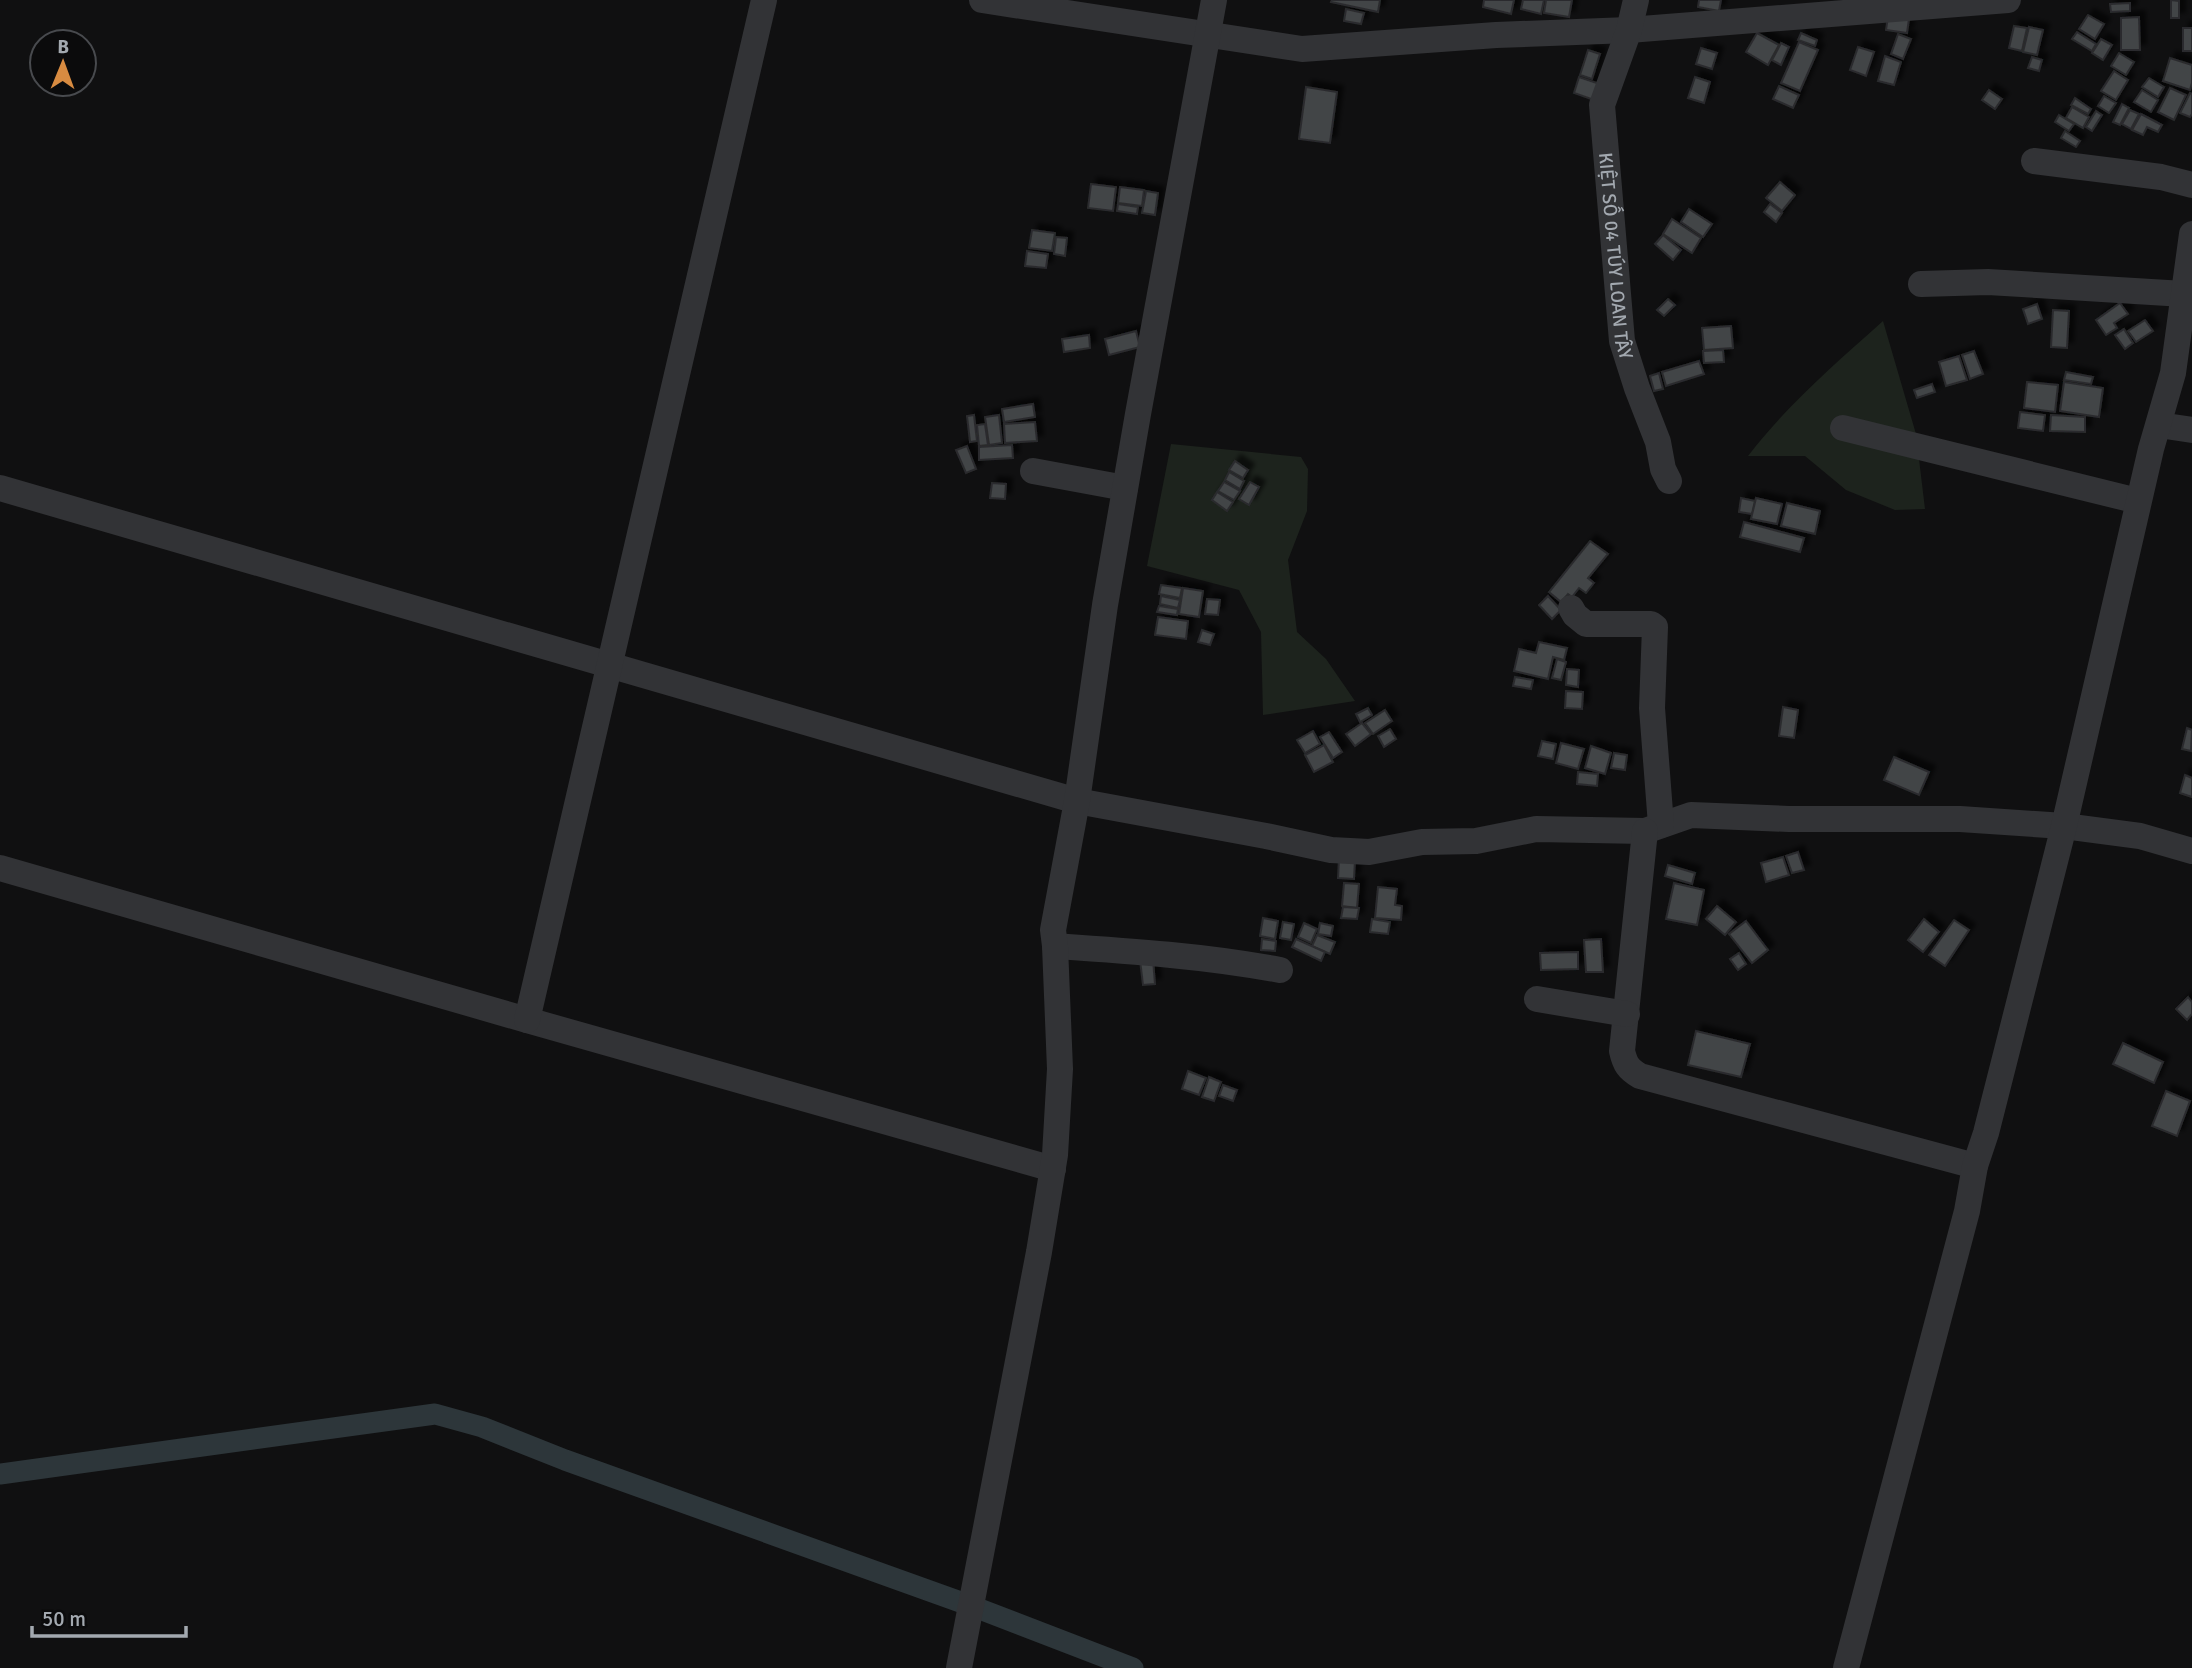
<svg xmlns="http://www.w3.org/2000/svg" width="2192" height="1668" viewBox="0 0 2192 1668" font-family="Signika,sans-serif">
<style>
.green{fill:#1d231d}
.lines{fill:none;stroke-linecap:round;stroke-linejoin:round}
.canal{stroke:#2d363a;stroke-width:21}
.building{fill:#424446;stroke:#2a2b2d;stroke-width:2;filter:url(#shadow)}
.minor{stroke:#323336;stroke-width:26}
.labels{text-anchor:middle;stroke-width:5;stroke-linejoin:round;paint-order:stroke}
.street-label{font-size:19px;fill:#a3a9b0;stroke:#0b0b0c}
</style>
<defs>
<filter id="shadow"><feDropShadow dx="6" dy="-6" stdDeviation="2" flood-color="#0009"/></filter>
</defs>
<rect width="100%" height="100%" fill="#101011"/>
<!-- green -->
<g class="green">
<path d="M 1883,321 L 1916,434 L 1925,509 L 1895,510 L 1846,490 L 1805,456 L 1748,456 C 1787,405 1835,364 1883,321 Z"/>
<polygon points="1171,444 1301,457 1308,469 1307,511 1288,560 1297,632 1326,659 1355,701 1263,715 1261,632 1239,590 1147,566"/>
</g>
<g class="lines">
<!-- canal -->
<g class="canal">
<polyline points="0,1474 435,1414 482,1427 565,1460 966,1604"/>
<polyline points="977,1608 1133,1668"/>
</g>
</g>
<!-- building -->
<g class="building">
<polygon points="1332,0 1380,0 1378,12 1331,2"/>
<polygon points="1484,0 1514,0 1511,14 1483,7"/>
<polygon points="1523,0 1544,0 1541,14 1521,9"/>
<polygon points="1546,0 1572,0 1569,17 1544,13"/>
<polygon points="1699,0 1721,0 1719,11 1698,7"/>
<polygon points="2171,0 2179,1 2179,18 2171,18"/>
<polygon points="2130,3 2130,11 2111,12 2110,4"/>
<polygon points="1346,9 1364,13 1361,24 1344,21"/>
<polygon points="2088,15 2104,24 2095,39 2079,29"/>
<polygon points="1888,16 1909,19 1907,33 1886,30"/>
<polygon points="2139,17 2140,50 2121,50 2121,18"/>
<polygon points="2014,26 2027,28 2022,51 2009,48"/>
<polygon points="2029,27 2043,30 2037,55 2023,52"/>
<rect x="2183" y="28" width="9" height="23"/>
<polygon points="2077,32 2096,44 2092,51 2072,39"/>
<polygon points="1757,33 1779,45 1768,65 1746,52"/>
<polygon points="1801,33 1817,40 1815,46 1798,40"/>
<polygon points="1898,34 1911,39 1903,59 1891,54"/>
<polygon points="2101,39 2112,45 2103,60 2092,53"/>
<polygon points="1799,42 1818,50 1800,91 1781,83"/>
<polygon points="1781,43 1789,47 1781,65 1772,60"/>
<polygon points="1858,47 1874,52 1866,76 1850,70"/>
<polygon points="1701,48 1717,53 1712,69 1696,64"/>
<polygon points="1588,50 1600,54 1592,79 1580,75"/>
<polygon points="2119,53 2134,62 2126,75 2111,66"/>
<polygon points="1885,56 1901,62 1894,85 1878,81"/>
<polygon points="2032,57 2042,60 2039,71 2028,68"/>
<polygon points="2170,58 2192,65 2192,83 2190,90 2163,81"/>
<polygon points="2114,71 2128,80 2116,100 2101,91"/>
<polygon points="1579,77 1600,84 1594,100 1574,93"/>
<polygon points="1695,77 1710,82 1704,103 1688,98"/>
<polygon points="2149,78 2164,87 2158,97 2142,87"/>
<polygon points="1779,86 1799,95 1793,108 1773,99"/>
<polygon points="1306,87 1337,92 1330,143 1299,139"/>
<polygon points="2170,88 2186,95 2174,120 2158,112"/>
<polygon points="1989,90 2002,99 1995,109 1982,100"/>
<polygon points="2142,90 2158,100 2151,112 2134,102"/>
<polygon points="2190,93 2192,94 2192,114 2190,117 2180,113"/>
<polygon points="2104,96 2116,103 2109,113 2098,106"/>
<polygon points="2075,98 2091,109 2088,114 2071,105"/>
<polygon points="2122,104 2129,108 2120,125 2113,122"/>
<polygon points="2072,107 2089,117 2083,128 2066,118"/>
<polygon points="2130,110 2139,114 2131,129 2122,124"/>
<polygon points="2096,111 2102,115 2092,131 2086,127"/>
<polygon points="2141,114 2162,125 2158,132 2147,127 2143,135 2132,130"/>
<polygon points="2059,115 2074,124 2069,131 2055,122"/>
<polygon points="2065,131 2080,141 2076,147 2061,138"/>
<polygon points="1780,182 1795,195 1782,211 1766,198"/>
<polygon points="1091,184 1116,187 1113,211 1088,208"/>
<polygon points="1120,187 1144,190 1142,206 1118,203"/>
<polygon points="1146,191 1158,193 1155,215 1142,213"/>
<polygon points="1118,204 1138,207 1137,214 1117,211"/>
<polygon points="1770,204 1782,213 1776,222 1764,212"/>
<polygon points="1689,209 1712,224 1703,237 1681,222"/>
<polygon points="1672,219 1701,238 1692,253 1663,234"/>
<polygon points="1032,230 1055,233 1052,251 1029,248"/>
<polygon points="1663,235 1681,250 1673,260 1655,244"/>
<polygon points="1056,237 1067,238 1065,256 1054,254"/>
<polygon points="1027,251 1048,254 1046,268 1025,266"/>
<polygon points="1668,299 1675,305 1664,316 1657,310"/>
<polygon points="2120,303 2128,314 2114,323 2117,328 2106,335 2096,320"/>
<polygon points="2037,304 2042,319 2028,324 2023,309"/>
<polygon points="2053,310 2069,311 2067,348 2051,347"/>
<polygon points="2145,320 2153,331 2136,342 2128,331"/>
<polygon points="1731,326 1733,348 1704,350 1702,328"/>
<polygon points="2124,329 2133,343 2125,349 2115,335"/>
<polygon points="1136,331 1140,347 1109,355 1105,339"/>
<polygon points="1089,335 1090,348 1064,352 1062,339"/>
<polygon points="1723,350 1724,362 1704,363 1703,351"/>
<polygon points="1974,351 1983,374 1970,379 1962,355"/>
<polygon points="1959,356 1967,380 1946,386 1939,362"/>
<polygon points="1699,361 1704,374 1666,386 1662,372"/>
<polygon points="2066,372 2093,377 2091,384 2064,380"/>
<polygon points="1659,373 1663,389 1654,391 1650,376"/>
<polygon points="2027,382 2058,385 2055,412 2024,408"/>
<polygon points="2064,382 2103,388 2099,417 2060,411"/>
<polygon points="1932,384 1935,392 1917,398 1914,390"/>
<polygon points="1033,404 1035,417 1004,422 1002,409"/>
<polygon points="2020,412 2045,415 2043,431 2018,428"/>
<polygon points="974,415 977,441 970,442 967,416"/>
<polygon points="999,415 1002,443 989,445 985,417"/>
<polygon points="2051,415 2085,417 2085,432 2050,431"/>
<polygon points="1035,422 1037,441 1005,443 1004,424"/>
<polygon points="985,424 988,445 979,446 977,425"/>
<polygon points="1012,445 1013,458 979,460 979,447"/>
<polygon points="967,446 976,469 966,473 956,450"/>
<polygon points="1235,461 1248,470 1243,478 1229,470"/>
<polygon points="1229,472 1244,481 1240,489 1225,480"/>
<polygon points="1224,482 1240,491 1234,500 1218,491"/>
<polygon points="1250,482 1259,487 1249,505 1239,499"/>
<polygon points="992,483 1006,484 1005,499 990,498"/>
<polygon points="1217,492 1233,502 1227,511 1212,500"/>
<polygon points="1741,498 1755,501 1752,514 1739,512"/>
<polygon points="1756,498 1782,504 1777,524 1751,519"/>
<polygon points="1787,503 1820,511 1815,534 1781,526"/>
<polygon points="1744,522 1804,538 1800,552 1740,537"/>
<polygon points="1590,541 1608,554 1588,578 1594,583 1586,593 1579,588 1572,597 1568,594 1561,602 1549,592"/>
<polygon points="1161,585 1182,588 1180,598 1159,594"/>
<polygon points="1183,588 1203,591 1199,617 1179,614"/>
<polygon points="1161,596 1180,600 1178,608 1160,604"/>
<polygon points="1548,596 1561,610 1552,619 1539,605"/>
<polygon points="1207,599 1220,600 1218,615 1205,614"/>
<polygon points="1159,606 1178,609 1177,615 1157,612"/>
<polygon points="1158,617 1188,621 1186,639 1155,635"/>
<polygon points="1202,630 1214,634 1210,645 1198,642"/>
<polygon points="1539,642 1567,648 1564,660 1553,657 1548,679 1514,671 1519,649 1536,653"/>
<polygon points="1557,659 1566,662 1561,680 1552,678"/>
<polygon points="1567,669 1579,670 1578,687 1566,685"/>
<polygon points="1515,677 1533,680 1531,689 1513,686"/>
<polygon points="1566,691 1583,692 1582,709 1565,708"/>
<polygon points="1783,707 1798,710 1794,738 1779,736"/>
<polygon points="1368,708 1372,715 1360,722 1356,714"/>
<polygon points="1385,710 1392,721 1373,734 1365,723"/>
<polygon points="1362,723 1371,734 1355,746 1346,734"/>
<polygon points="2187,728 2192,730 2191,751 2182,749"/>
<polygon points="1390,729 1396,739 1384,747 1378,736"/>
<polygon points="1313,731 1320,744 1305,753 1297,740"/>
<polygon points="1329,732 1342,752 1333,758 1320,737"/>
<polygon points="1542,741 1556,744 1553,759 1538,756"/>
<polygon points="1561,743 1584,749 1578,769 1556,763"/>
<polygon points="1324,745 1333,762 1314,772 1305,755"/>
<polygon points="1591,746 1611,753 1605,774 1585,768"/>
<polygon points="1614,753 1627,755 1625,770 1611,768"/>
<polygon points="1894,757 1929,772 1919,795 1884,780"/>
<polygon points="1578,772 1598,774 1597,786 1577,784"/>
<polygon points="2185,775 2192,778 2192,797 2180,793"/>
<polygon points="1798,852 1804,870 1792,873 1786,856"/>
<polygon points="1783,857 1789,875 1766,882 1761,863"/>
<polygon points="1339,858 1355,860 1354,879 1338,878"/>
<polygon points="1668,865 1695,873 1692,884 1665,876"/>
<polygon points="1344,883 1359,884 1357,908 1342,906"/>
<polygon points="1674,883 1704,890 1697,925 1666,919"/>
<polygon points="1378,887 1397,889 1395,905 1402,906 1401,920 1375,918"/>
<polygon points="1717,906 1736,922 1725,935 1706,919"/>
<polygon points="1343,907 1359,908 1357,919 1341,918"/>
<polygon points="1263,918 1278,921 1275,939 1260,936"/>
<polygon points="1372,919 1390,922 1388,934 1370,932"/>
<polygon points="1924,919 1939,932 1923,952 1908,940"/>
<polygon points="1954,920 1969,930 1945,966 1929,955"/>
<polygon points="1746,921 1768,950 1752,963 1729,934"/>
<polygon points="1283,922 1294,924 1291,940 1280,938"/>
<polygon points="1304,923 1317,929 1311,943 1298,937"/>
<polygon points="1320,923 1333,926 1331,936 1318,934"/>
<polygon points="1317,935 1335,942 1330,954 1312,946"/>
<polygon points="1262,939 1276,941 1275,951 1261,950"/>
<polygon points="1296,939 1325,952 1321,961 1292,947"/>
<polygon points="1601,939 1603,972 1586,972 1584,940"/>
<polygon points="1578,952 1578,969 1541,970 1540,953"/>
<polygon points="1739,953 1746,964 1738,970 1730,959"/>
<polygon points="1153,959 1155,984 1143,985 1140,960"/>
<polygon points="2188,997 2192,1002 2192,1014 2187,1020 2176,1009"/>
<polygon points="1696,1031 1750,1044 1741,1077 1688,1065"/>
<polygon points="2123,1043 2163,1062 2154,1083 2113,1064"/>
<polygon points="1188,1071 1206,1078 1199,1095 1182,1089"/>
<polygon points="1209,1077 1221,1082 1214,1101 1202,1097"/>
<polygon points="1223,1085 1237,1090 1233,1101 1219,1096"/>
<polygon points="2166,1091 2190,1101 2177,1136 2152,1126"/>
</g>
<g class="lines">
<!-- minor -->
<g class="minor">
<polyline points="982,0 1302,49 1496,35 1629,30 2008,0"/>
<path id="s1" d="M 1636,0 L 1629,30 L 1602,105 L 1622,341 L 1637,388 L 1658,442 L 1663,469 L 1669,481"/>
<polyline points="2034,161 2161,177 2192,185"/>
<polyline points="1921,284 1988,282 2184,294"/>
<polyline points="2159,425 2192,430"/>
<polyline points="1843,428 2138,501"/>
<polyline points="1033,471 1125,488"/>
<polyline points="0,488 1077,801 1266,836 1331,850 1369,852 1422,842 1476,841 1536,829 1645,831 1691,815 1789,819 1960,819 2064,826 2140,836 2192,851"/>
<polyline points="1571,608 1575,615 1586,624 1651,624 1655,627 1652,708 1661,825"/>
<path d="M 1645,831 L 1622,1051 C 1625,1064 1628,1069 1640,1076 L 1975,1166"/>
<polyline points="0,868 527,1020 1053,1169"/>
<path d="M 1055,946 C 1130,951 1206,956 1280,970"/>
<polyline points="1537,999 1627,1014"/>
<polyline points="527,1020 764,0"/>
<polyline points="959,1668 1039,1252 1055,1155 1060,1069 1055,946 1053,930 1077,801 1105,605 1138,414 1214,0"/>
<polyline points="1846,1668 1967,1211 1975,1166 1986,1133 2064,826 2151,449 2173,373 2192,234"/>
</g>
</g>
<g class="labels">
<!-- street labels -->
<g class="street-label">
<text dy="7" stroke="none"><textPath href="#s1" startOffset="262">KIỆT SỐ 04 TÚY LOAN TÂY</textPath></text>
</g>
</g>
<!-- north arrow -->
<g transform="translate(63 63) rotate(1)"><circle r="33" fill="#0b0b0c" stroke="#484a4e" stroke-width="2"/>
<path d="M0-5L12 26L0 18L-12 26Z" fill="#d88b41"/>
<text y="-10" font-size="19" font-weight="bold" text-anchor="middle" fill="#a3a9b0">B</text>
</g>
<!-- scale -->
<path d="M32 1626v10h154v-10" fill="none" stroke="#a3a9b0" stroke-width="3.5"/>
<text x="42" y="1626" font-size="21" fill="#a3a9b0" stroke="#0b0b0c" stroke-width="5" paint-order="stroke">50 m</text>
</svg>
